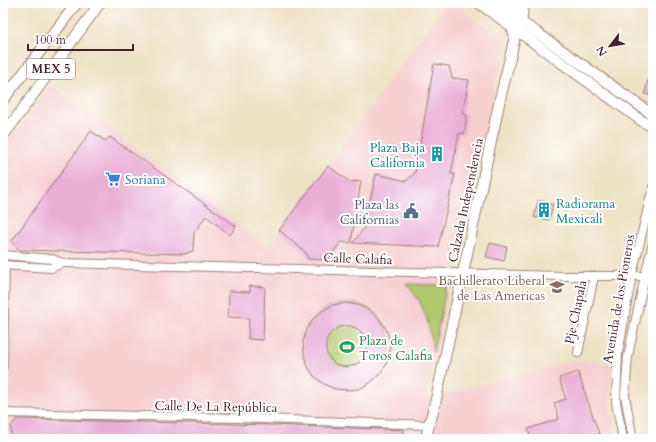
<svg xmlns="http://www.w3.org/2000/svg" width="656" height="442" viewBox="0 0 656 442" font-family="Cardo,serif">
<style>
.built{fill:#f7cfd1}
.green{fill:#b2c96e;stroke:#7e744c}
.building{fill:#e9afd6;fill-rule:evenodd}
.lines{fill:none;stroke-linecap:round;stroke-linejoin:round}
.minor-casing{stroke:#9c8078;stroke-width:10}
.major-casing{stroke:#9c8078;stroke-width:12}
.minor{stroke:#fff;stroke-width:8}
.major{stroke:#fff;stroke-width:10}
.labels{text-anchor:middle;stroke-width:4;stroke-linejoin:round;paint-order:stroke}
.shield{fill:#fff;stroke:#80626b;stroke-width:1}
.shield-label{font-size:12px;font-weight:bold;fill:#4a1f2b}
.culture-label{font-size:13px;fill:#0d838f;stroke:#fff;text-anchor:end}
.shop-label{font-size:13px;fill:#366cbe;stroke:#fff;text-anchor:start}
.street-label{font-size:13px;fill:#4a1f2b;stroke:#fff}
.service-label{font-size:13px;fill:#4e5e75;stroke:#fff;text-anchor:end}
.education-label{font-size:13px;fill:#785e54;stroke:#fff;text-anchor:end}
.leisure-label{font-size:13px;fill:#27864d;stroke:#fff;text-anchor:start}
</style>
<rect width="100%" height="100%" fill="#fff"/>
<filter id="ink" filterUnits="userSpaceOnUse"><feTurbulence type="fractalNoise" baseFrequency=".025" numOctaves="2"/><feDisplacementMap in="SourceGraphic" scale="8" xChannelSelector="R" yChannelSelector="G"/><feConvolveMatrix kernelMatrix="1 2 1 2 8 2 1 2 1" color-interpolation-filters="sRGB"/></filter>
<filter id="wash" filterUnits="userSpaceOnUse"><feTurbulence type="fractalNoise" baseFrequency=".012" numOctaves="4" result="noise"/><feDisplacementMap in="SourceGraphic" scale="16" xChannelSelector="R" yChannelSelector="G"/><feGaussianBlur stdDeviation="0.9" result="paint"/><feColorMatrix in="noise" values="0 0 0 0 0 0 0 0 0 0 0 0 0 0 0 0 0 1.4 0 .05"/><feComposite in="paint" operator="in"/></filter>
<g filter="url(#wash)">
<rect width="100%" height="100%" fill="#eee2c4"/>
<!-- built -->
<polygon class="built" points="447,3 452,3 505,41 425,399 578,360 612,364 610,398 610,409 617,439 3,439 3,150 51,85 268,246"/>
<!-- green -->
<g class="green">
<path d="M 406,284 L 447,285 L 433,352 C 430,327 425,302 406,284 Z"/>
<circle cx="347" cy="346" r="43"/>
</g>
<g id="blocks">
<!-- building -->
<g class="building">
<polygon points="434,64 449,66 452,78 469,80 462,114 467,115 464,134 459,133 451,174 455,174 438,247 353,243 364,228 376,174 406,181 415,173"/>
<polygon points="648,79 653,80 653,96 645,94"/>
<polygon points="91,131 105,141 110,137 236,226 230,235 206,216 194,233 193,251 184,254 20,250 11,242"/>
<polygon points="328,166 350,182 361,181 351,243 341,242 327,260 308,259 306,253 279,230"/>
<polygon points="538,201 553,205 549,220 534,217"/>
<polygon points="490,243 507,247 504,261 486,257"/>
<polygon points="250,286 265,287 263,340 248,339 249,318 228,317 229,291 250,292"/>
<path d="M 346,303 L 358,305 L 370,310 L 379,318 L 386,329 L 390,341 L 390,353 L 386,365 L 379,375 L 370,383 L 359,389 L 347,390 L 335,389 L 324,384 L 314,376 L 307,365 L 304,354 L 303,342 L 306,330 L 313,319 L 322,311 L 333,305 ZM 345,326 L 351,326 L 358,329 L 363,334 L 366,341 L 367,348 L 365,355 L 361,361 L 355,365 L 348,367 L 341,366 L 335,364 L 331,360 L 327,354 L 326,348 L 326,341 L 329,335 L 333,331 L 339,327 Z"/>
<polygon points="578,372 599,434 584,439 531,439 528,429 559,419 554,403 566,399 559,378"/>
<polygon points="17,419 268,425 404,430 403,439 11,439 11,426"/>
</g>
</g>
</g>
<g filter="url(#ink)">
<use href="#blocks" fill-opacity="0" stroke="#9c8078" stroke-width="1"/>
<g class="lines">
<!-- minor casing -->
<g class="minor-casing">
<g id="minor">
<polyline points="3,255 52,259 62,263 561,276 653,276"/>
<polyline points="3,265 51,268 62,263"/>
<polyline points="578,353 594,276"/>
<polyline points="3,366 5,265"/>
<polyline points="3,413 237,418 429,425"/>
<polyline points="623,439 616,402 618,353 632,275 653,187"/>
<polyline points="633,439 625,396 628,356 645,276 653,243"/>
</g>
</g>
<!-- major casing -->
<g class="major-casing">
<g id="major">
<polyline points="479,3 642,121 653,127"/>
<polyline points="493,3 536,32 653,115"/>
<polyline points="521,27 523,3"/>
<polyline points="3,100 77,3"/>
<polyline points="3,136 100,3"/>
<polyline points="426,439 429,425 435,404 500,99 511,54 515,36 512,28 515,3"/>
</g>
</g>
<!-- minor -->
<use href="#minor" class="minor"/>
<!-- major -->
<use href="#major" class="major"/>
</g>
</g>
<!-- icons -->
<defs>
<g id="building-bare" transform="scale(1.2)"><path d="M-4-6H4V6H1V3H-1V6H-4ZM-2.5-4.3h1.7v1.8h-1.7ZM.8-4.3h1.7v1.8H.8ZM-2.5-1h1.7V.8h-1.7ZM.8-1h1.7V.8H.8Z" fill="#0f9aa8" stroke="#fff" stroke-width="2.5" paint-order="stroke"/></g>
<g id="supermarket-bare" transform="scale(1.2)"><path d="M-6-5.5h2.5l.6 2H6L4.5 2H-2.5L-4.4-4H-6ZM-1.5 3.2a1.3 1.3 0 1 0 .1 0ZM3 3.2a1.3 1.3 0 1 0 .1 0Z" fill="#3f7fe0" stroke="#fff" stroke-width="2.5" paint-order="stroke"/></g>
<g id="civic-bare" transform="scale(1.2)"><path d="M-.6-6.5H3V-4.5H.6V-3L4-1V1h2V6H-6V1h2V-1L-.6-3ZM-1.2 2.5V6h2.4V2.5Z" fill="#5c6f8a" stroke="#fff" stroke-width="2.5" paint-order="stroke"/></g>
<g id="university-bare" transform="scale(1.2)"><path d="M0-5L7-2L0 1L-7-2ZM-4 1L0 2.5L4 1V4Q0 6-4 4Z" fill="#8d6e63" stroke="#fff" stroke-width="2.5" paint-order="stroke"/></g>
<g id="stadium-bare" transform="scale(1.2)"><path d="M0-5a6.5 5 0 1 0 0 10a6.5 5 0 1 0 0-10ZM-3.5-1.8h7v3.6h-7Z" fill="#2e9e5b" stroke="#fff" stroke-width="2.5" paint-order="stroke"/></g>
</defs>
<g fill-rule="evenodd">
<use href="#building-bare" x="437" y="154"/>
<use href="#supermarket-bare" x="113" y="179"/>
<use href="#building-bare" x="544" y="210"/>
<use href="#civic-bare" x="411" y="211"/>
<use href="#university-bare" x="557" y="287"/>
<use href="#stadium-bare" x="347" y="347"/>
</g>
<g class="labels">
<!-- shield labels -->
<rect class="shield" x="27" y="59" width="48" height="20" rx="3"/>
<g class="shield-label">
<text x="51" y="73">MEX 5</text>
</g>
<!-- culture labels -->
<g class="culture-label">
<text x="425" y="152">Plaza Baja<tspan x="425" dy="15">California</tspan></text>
<text x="556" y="208" text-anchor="start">Radiorama<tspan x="556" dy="15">Mexicali</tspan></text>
</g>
<!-- shop labels -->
<g class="shop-label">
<text x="125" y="184">Soriana</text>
</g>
<!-- street labels -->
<g class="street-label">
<text transform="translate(465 200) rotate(-78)" y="5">Calzada Independencia</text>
<text transform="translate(358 258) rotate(2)" y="5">Calle Calafia</text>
<text transform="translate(618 299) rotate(-80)" y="5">Avenida de los Pioneros</text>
<text transform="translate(575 312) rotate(-78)" y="5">Pje Chapala</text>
<text transform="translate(216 406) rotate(1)" y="5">Calle De La República</text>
</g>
<!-- service labels -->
<g class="service-label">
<text x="399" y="209">Plaza las<tspan x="399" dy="15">Californias</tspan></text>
</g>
<!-- education labels -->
<g class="education-label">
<text x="545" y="285">Bachillerato Liberal<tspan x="545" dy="15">de Las Americas</tspan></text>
</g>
<!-- leisure labels -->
<g class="leisure-label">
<text x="359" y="345">Plaza de<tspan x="359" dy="15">Toros Calafia</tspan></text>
</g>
</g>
<!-- margin -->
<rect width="656" height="442" fill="none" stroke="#fff" stroke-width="16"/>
<!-- north arrow -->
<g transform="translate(610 46) rotate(239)" stroke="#ffffff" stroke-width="3" paint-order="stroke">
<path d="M0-3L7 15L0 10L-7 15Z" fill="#4a1f2b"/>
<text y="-6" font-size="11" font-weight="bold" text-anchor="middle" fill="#4a1f2b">N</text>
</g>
<!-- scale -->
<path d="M28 44v6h105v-6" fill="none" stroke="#4a1f2b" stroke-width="2"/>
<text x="34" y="44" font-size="12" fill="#4a1f2b" stroke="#ffffff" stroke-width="3" paint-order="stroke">100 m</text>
</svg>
